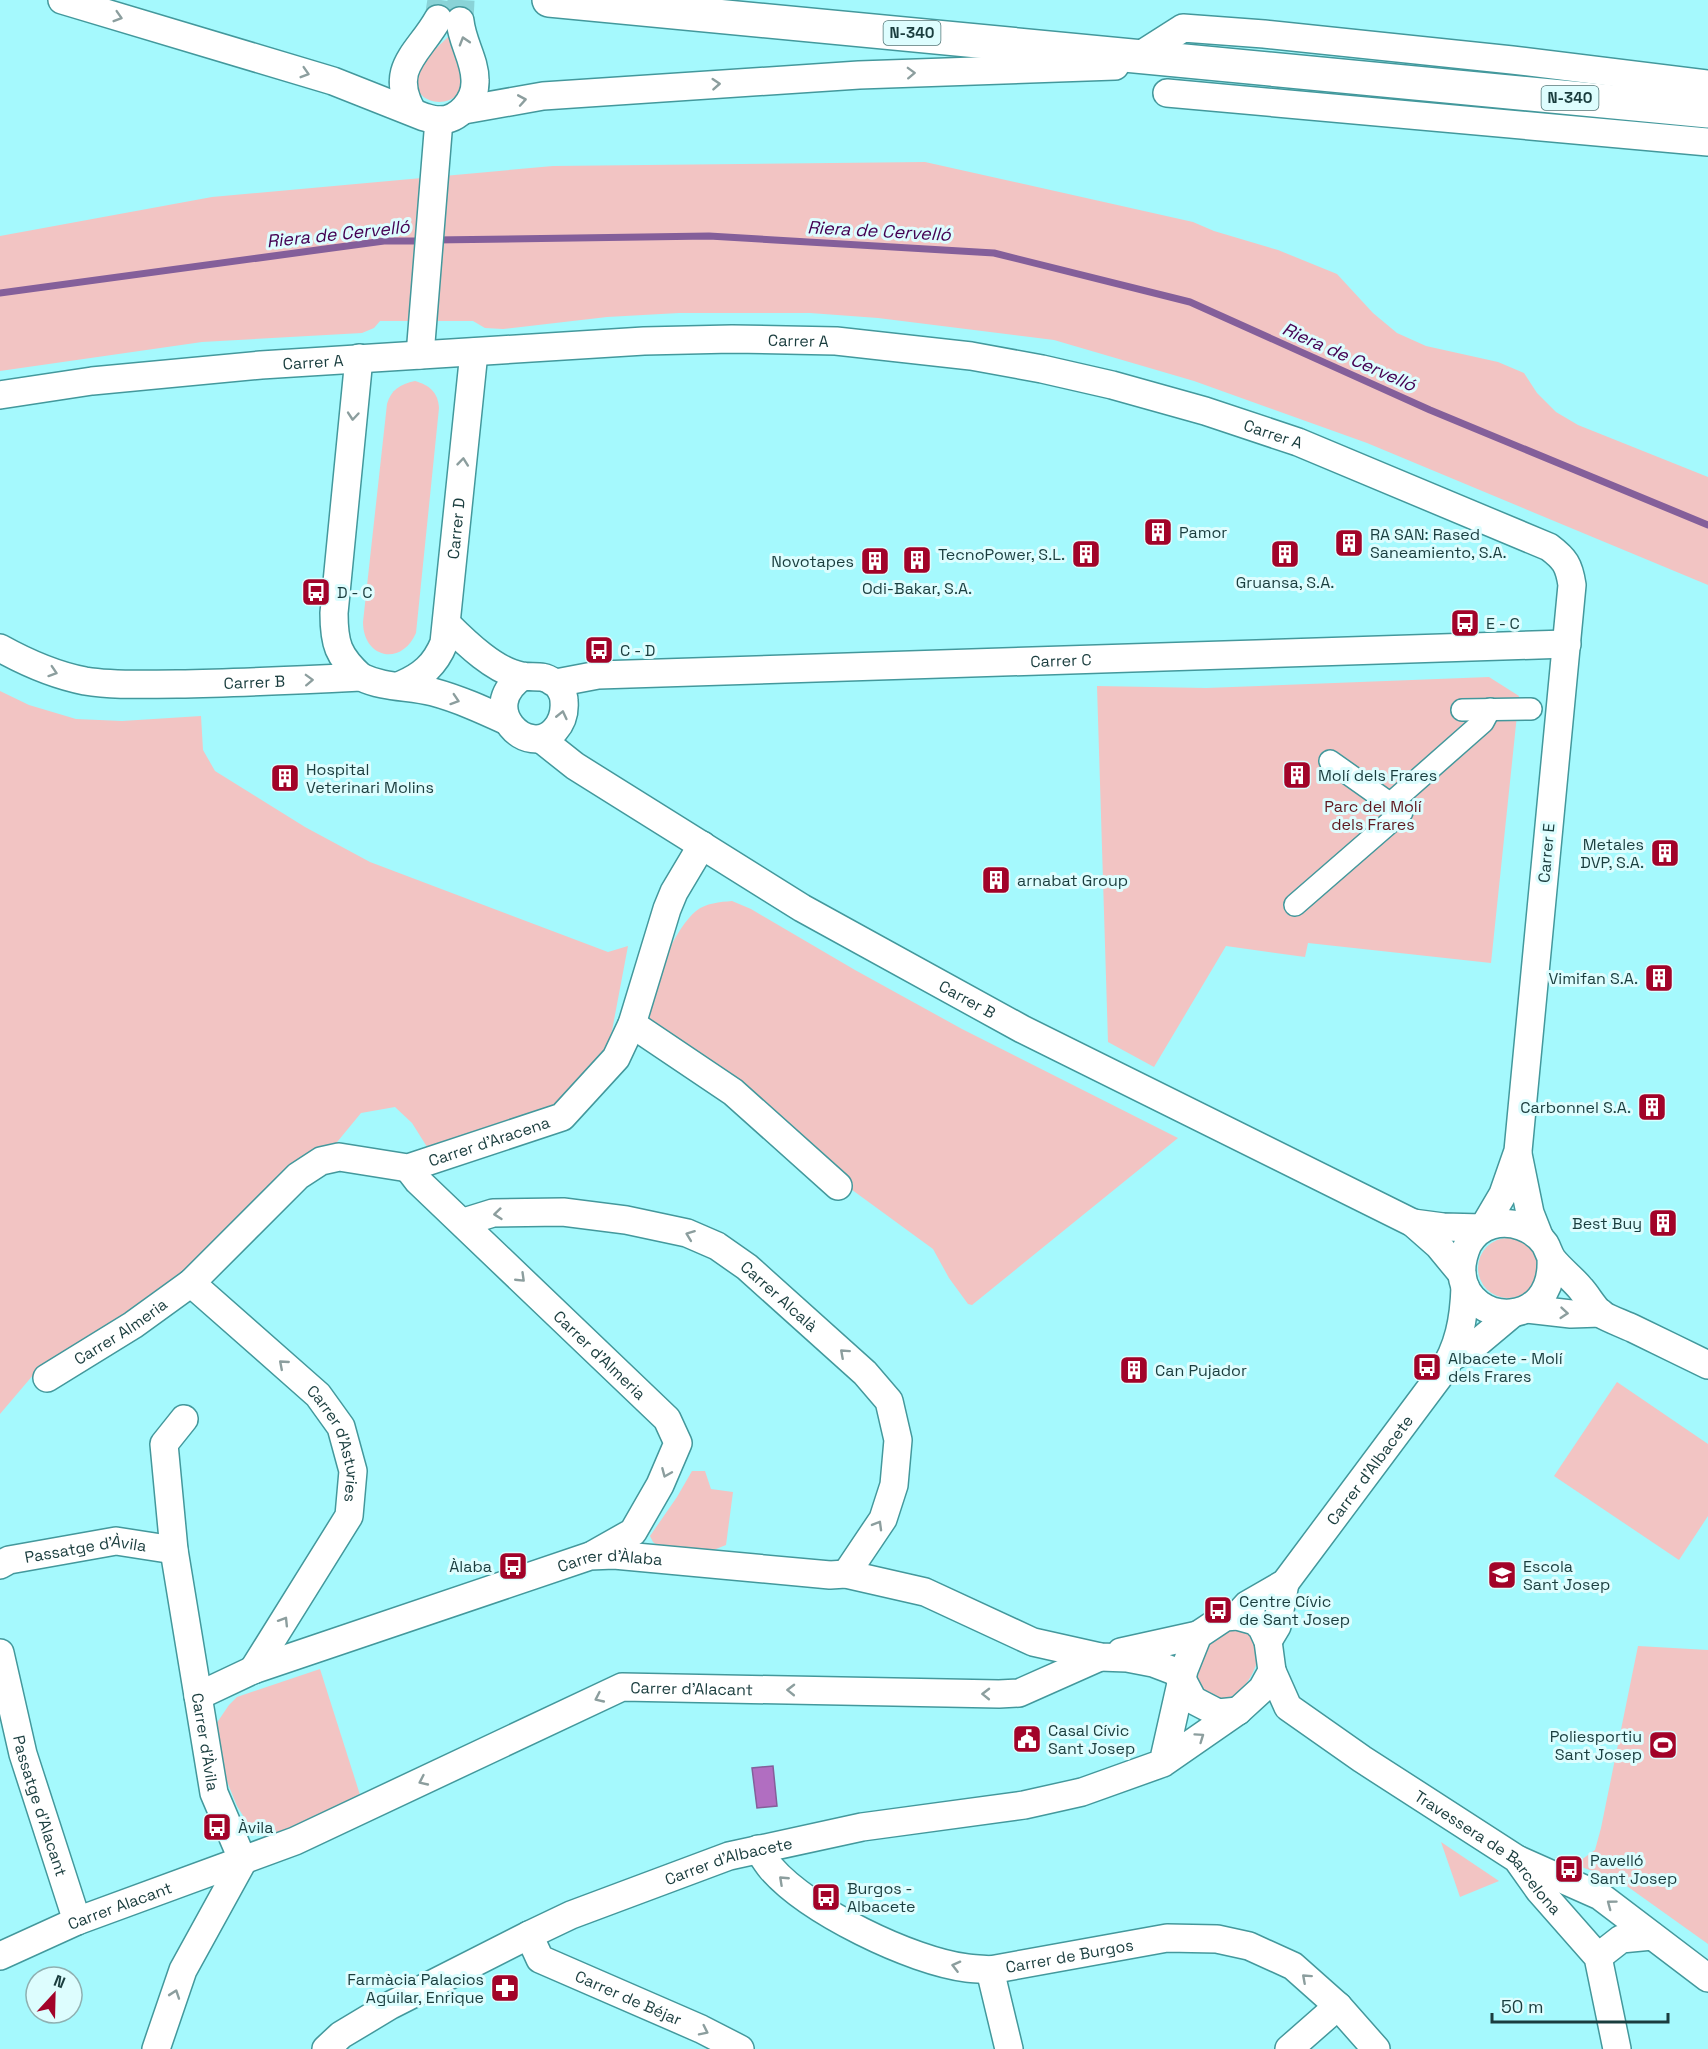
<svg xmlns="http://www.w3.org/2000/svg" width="1708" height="2049" viewBox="0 0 1708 2049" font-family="'Space Grotesk',sans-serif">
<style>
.green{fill:#f2c4c3}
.water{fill:#b16ec1;stroke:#845f9a;stroke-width:1.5}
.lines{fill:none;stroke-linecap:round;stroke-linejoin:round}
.stream{stroke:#845f9a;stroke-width:7}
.minor-tunnel{stroke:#89d3d7;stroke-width:27;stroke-dasharray:27 14;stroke-linecap:butt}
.pedestrian-casing{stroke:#43989c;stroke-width:24}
.minor-casing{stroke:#43989c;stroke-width:30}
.primary-casing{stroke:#43989c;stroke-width:36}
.pedestrian{stroke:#fff;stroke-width:21}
.minor{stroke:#fff;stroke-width:27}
.primary{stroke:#fff;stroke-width:33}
.oneway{stroke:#8c9e9e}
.labels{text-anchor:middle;stroke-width:6;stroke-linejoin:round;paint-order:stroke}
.shield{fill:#ddfdfe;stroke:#547778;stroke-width:1.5}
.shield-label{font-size:15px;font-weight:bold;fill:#1a3d3e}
.street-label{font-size:16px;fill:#1a3d3e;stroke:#ddfdfe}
.poi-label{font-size:16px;fill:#1a3d3e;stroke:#ddfdfe;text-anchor:start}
.park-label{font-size:16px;fill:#5f181f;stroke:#ddfdfe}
.water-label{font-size:18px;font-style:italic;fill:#440052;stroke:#ddfdfe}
</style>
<rect width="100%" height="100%" fill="#a5f9fd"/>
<!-- green -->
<g class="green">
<path d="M 449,36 C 453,49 460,62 462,76 C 468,111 410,110 417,76 C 420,61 438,47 449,36 Z"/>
<polygon points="925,162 1193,222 1214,231 1278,250 1337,274 1373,313 1397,333 1426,346 1498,362 1524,373 1537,393 1556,412 1578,425 1708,477 1708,585 1367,443 1194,381 1054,340 878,318 810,313 679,313 607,317 503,329 485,328 473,321 380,321 374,328 362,333 202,342 0,371 0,236 212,197 553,166"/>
<path d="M 415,381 C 429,385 438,392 439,408 L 416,633 C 401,667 363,658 363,622 L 387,404 C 391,390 400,384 415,381 Z"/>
<polygon points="1489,677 1519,696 1491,963 1308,943 1305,957 1226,946 1154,1067 1108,1042 1097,686 1206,688"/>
<polygon points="0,691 29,705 76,719 122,721 201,716 203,750 215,771 305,827 370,862 608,952 628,946 611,1036 607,1051 557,1105 429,1150 412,1123 395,1107 361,1113 333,1147 192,1274 34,1374 0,1414"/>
<path d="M 732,901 L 751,909 L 855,970 L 962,1029 L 1178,1138 L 972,1305 L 968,1304 L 949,1278 L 933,1249 L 833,1176 L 651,1025 C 650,1020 648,1013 648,1007 C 651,982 677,926 696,911 C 706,903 720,902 732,901 Z"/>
<circle cx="1508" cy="1268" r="30"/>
<polygon points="1617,1382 1708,1444 1708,1516 1679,1560 1554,1476"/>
<polygon points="692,1471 705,1471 711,1489 733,1492 726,1545 711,1551 657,1545 653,1542 650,1536 677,1497"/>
<path d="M 1233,1630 C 1239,1630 1247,1630 1252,1633 C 1274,1653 1237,1714 1209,1697 C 1203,1694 1199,1684 1195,1678 C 1199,1654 1209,1637 1233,1630 Z"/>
<polygon points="1638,1646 1708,1650 1708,1944 1617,1879 1569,1863 1581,1860 1595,1850 1601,1828"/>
<polygon points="320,1669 361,1798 275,1836 265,1837 257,1834 250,1827 237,1806 221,1767 216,1724 229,1705 237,1697"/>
<polygon points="1441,1842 1499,1881 1460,1897"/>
</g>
<!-- water -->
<polygon class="water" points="773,1766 777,1806 757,1808 752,1768"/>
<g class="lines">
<!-- stream -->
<g class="stream">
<polyline points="434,240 709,236 994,253 1190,302 1430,410 1708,525"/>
<polyline points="0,293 384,241 423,241"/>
</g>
<!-- minor-tunnel -->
<g class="minor-tunnel">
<polyline points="438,19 441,0"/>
<polyline points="460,21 461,0"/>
</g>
<!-- pedestrian casing -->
<g class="pedestrian-casing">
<g id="pedestrian">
<polyline points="1462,710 1531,709"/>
<polyline points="1390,804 1483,722 1490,709"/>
<polyline points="1295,905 1402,812 1330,761"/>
</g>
</g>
<!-- minor casing -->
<g class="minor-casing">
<g id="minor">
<path d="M 62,0 L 333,81 L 424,117 C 428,118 434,120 438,120 C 459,121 476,100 475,80 C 475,60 462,42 460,21"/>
<polyline points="1139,56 1183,28 1264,34 1512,60 1708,84"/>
<polyline points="1167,93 1708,142"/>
<polyline points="464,110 543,96 859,75 1115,66"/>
<path d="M 412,111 C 388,68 419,53 438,19"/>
<polyline points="420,355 439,120"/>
<path d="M 359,358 L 334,613 C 334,644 338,656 361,677"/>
<path id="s1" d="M 0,395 L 92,381 L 261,365 L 644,341 L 732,339 L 836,341 L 971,356 L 1042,369 L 1112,385 L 1205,411 L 1298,442 L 1549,547 C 1565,559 1569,565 1572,585 L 1518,1151 L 1503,1194 L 1483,1228"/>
<path d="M 447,624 C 466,643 496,672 522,676 C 534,678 542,674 553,682 C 559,685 564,694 564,701 C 565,712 563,721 555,730 C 529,760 475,708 523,676"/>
<path id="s2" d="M 0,648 C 27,663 54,675 85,681 C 115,686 147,684 177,684 C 239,683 300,680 361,677 C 384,688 409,686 433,692 C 459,699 483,710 507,721"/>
<path id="s3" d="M 556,683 L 598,675 L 1567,644"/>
<path id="s4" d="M 401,685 C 422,676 435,665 444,643 L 474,352"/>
<path id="s5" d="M 541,739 L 575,766 L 802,908 L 1022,1029 L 1413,1223 L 1438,1245 L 1462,1274"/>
<polyline points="632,1024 733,1092 838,1186"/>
<polyline points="1518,1154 1530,1213 1539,1236"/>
<path id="s6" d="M 408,1168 L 418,1181 L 667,1419 L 678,1443 L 660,1485 L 633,1532 L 594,1554"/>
<path id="s7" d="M 464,1222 L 493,1213 L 563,1212 L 626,1220 L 687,1233 L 717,1246 L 747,1267 L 865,1373 L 889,1401 L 898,1440 L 894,1485 L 883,1519 L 846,1574"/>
<polyline points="1413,1223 1443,1227 1483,1228"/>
<path d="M 1551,1258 C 1555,1330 1469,1327 1462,1275 C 1461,1265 1464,1253 1468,1244 C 1474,1234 1481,1228 1492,1225 C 1511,1220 1533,1227 1545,1244 C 1548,1249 1549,1255 1553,1260 C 1561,1270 1573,1279 1581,1289 C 1588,1297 1594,1308 1601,1314 C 1611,1320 1624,1324 1634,1329 C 1659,1341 1683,1353 1708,1365"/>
<path id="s8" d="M 191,1283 L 318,1395 L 341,1427 L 353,1471 L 349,1516 L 253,1670"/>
<polyline points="1527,1309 1571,1314 1601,1313"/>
<polyline points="1452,1357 1475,1345 1512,1314"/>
<path id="s9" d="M 47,1378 L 133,1325 L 191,1283 L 298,1176 L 321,1161 L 339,1157 L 408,1168 L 562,1117 L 616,1058 L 632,1024 L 667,909 L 674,892 L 702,845"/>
<path id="s10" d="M 184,1419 L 164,1444 L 174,1550 L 214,1793 L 243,1861"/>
<path id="s11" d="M 0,1565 L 9,1560 L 116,1541 L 174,1550"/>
<path id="s12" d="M 1237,1616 L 1247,1605 L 1285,1583 L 1441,1374 C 1459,1347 1464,1319 1465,1287"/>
<polyline points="1268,1641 1277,1626 1285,1583"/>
<polyline points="1121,1652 1198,1635"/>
<path id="s13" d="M 0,1653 L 23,1754 L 77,1921"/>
<path id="s14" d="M 1272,1671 L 1288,1707 L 1362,1759 L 1517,1859 L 1539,1890 L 1598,1957 L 1617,2049"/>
<path id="s15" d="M 198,1696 L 253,1670 L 590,1556 L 614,1555 L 830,1575 L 846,1574 L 925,1592 L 1033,1642 L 1100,1657 L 1127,1658 L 1153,1663 L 1174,1671 L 1182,1679 L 1193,1700 L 1218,1713 L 1238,1711"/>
<path id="s16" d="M 758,1849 C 762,1855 766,1862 771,1868 C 808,1911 911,1961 967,1968 C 974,1969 982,1969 990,1970 L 1167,1938 L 1217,1939 L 1249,1946 L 1293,1966 L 1338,2006 L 1376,2049"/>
<polyline points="1519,1860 1600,1896 1708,1978"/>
<path id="s17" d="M 529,1935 L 540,1959 L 701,2029 L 740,2049"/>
<path id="s18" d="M 0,1956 L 77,1921 L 295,1841 L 622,1687 L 999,1694 L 1019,1693 L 1100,1657"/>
<polyline points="1598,1957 1621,1939 1652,1936"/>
<polyline points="990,1970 1009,2049"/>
<polyline points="156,2049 183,1970 243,1861"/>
<path id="s19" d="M 326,2049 L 341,2035 L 391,2005 L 529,1935 L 571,1915 L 729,1856 L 862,1827 L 1024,1805 L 1082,1792 L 1163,1763 L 1238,1711 L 1262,1689 L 1272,1671 L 1268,1641 L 1262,1628 L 1255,1621 L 1237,1616 L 1225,1617 L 1198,1635 L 1184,1670 L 1163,1763"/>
<polyline points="1289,2049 1338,2006"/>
</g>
</g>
<!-- primary casing -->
<g class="primary-casing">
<polyline id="primary" points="549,0 1708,111"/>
</g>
<!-- pedestrian -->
<use href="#pedestrian" class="pedestrian"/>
<!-- minor -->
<use href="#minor" class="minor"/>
<!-- primary -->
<use href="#primary" class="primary"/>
</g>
<!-- one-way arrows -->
<defs><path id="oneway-chevron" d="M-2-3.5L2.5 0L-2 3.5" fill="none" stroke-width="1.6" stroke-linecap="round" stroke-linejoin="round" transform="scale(1.5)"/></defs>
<g class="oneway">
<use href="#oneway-chevron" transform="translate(118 17) rotate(17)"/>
<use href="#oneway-chevron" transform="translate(464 41) rotate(-107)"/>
<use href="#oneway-chevron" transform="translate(305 73) rotate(17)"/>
<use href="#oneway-chevron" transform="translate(911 73) rotate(-2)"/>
<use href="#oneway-chevron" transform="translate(716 84) rotate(-4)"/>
<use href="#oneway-chevron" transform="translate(522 100) rotate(-10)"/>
<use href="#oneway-chevron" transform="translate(353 416) rotate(95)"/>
<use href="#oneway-chevron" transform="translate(463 462) rotate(-84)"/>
<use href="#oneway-chevron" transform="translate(53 672) rotate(18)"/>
<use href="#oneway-chevron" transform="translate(309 680) rotate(-2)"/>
<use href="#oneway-chevron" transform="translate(455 700) rotate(18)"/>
<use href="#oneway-chevron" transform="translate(562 715) rotate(-77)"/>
<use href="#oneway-chevron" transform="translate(498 1214) rotate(174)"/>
<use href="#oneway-chevron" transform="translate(690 1235) rotate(-159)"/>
<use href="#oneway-chevron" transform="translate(521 1278) rotate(44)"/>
<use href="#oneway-chevron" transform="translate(1564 1313) rotate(5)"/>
<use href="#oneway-chevron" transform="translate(844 1353) rotate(-138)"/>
<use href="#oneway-chevron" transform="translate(283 1364) rotate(-139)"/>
<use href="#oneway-chevron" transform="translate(666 1473) rotate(113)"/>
<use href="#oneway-chevron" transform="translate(878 1525) rotate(-60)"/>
<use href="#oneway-chevron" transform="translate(284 1621) rotate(-58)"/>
<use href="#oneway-chevron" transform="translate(791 1690) rotate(-179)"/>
<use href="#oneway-chevron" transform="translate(986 1694) rotate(-179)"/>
<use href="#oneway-chevron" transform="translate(599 1698) rotate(155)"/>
<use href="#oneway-chevron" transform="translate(1200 1737) rotate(-35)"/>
<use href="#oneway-chevron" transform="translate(423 1781) rotate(155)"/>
<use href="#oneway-chevron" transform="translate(783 1880) rotate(-137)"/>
<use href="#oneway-chevron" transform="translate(1611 1904) rotate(-143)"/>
<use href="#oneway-chevron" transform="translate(956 1966) rotate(-166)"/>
<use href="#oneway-chevron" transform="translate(1306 1978) rotate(-138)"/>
<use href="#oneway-chevron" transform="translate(175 1994) rotate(-71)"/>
<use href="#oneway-chevron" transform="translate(704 2031) rotate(26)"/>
</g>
<!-- icons -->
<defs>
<g id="building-square" transform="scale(1.5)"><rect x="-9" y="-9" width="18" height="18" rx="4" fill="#a20329" stroke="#ddfdfe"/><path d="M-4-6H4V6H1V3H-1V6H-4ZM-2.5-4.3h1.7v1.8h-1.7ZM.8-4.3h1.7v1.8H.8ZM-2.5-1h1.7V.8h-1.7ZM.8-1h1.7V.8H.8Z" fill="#fff"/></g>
<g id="bus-square" transform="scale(1.5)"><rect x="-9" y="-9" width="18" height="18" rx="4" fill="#a20329" stroke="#ddfdfe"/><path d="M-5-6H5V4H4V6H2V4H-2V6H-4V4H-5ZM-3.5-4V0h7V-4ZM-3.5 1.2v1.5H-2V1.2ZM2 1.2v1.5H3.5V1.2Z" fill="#fff"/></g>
<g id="school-square" transform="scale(1.5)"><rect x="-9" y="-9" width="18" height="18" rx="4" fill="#a20329" stroke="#ddfdfe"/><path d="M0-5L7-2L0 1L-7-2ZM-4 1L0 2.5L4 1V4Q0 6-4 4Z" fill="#fff"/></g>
<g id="civic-square" transform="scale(1.5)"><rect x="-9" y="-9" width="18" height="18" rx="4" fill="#a20329" stroke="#ddfdfe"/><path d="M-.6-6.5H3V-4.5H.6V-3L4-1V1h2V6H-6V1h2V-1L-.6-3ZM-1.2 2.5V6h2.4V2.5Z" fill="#fff"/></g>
<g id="stadium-square" transform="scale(1.5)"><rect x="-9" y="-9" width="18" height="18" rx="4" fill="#a20329" stroke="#ddfdfe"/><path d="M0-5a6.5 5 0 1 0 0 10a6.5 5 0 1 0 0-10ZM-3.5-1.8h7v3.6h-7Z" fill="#fff"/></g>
<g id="pharmacy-square" transform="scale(1.5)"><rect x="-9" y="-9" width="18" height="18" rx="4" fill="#a20329" stroke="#ddfdfe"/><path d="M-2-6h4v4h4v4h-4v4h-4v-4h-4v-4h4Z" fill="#fff"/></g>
</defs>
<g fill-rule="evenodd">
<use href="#building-square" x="1158" y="532"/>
<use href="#building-square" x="1349" y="543"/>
<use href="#building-square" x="1086" y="554"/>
<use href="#building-square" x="1285" y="554"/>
<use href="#building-square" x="917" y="560"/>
<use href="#building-square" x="875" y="561"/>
<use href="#bus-square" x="316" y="592"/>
<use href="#bus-square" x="1465" y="623"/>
<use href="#bus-square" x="599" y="650"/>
<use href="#building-square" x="1297" y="775"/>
<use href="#building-square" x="285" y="778"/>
<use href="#building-square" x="1665" y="853"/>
<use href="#building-square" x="996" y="880"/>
<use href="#building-square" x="1659" y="978"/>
<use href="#building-square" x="1652" y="1107"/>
<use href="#building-square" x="1663" y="1223"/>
<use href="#bus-square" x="1427" y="1367"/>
<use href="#building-square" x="1134" y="1370"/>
<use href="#bus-square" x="513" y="1566"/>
<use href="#school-square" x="1502" y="1575"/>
<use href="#bus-square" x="1218" y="1610"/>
<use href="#civic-square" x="1027" y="1739"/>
<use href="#stadium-square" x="1663" y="1745"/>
<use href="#bus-square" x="217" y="1827"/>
<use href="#bus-square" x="1569" y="1869"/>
<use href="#bus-square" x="826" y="1897"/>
<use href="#pharmacy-square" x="505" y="1988"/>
</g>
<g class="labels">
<!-- shield labels -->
<g class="shield">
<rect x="883.5" y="21" width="57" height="24" rx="4.5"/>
<rect x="1541.5" y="86" width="57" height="24" rx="4.5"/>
</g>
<g class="shield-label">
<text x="912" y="38">N-340</text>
<text x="1570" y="103">N-340</text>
</g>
<!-- street labels -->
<g class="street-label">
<text dy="6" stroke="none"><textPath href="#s1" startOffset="801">Carrer A</textPath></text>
<text dy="6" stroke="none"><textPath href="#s1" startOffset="315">Carrer A</textPath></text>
<text dy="6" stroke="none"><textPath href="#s1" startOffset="1287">Carrer A</textPath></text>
<text dy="6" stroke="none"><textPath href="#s4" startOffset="177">Carrer D</textPath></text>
<text dy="6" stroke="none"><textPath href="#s3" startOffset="506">Carrer C</textPath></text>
<text dy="6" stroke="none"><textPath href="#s2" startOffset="261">Carrer B</textPath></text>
<text transform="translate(1546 853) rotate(-85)" y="6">Carrer E</text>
<text dy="6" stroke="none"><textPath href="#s5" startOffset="500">Carrer B</textPath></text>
<text dy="6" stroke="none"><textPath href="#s9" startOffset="525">Carrer d'Aracena</textPath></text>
<text dy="6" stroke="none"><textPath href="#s7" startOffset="339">Carrer Alcalà</textPath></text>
<text dy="6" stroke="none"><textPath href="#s9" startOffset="87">Carrer Almeria</textPath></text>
<text dy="6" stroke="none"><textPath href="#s6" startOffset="268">Carrer d'Almeria</textPath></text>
<text dy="6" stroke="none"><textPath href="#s8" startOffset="222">Carrer d'Asturies</textPath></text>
<text dy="6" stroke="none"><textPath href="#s12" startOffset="200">Carrer d'Albacete</textPath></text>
<text dy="6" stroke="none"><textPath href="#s11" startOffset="88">Passatge d'Àvila</textPath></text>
<text dy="6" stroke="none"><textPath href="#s15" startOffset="436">Carrer d'Àlaba</textPath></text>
<text dy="6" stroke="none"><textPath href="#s18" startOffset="748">Carrer d'Alacant</textPath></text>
<text dy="6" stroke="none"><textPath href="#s10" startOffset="333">Carrer d'Àvila</textPath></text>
<text dy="6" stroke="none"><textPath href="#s13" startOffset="158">Passatge d'Alacant</textPath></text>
<text dy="6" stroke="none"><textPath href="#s14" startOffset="288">Travessera de Barcelona</textPath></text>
<text dy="6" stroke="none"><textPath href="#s19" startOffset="447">Carrer d'Albacete</textPath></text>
<text dy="6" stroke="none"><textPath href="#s18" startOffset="130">Carrer Alacant</textPath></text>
<text dy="6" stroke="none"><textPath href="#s16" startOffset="350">Carrer de Burgos</textPath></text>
<text dy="6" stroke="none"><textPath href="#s17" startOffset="123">Carrer de Béjar</textPath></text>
</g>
<!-- poi labels -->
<g class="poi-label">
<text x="1179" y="538">Pamor</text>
<text x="1370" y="540">RA SAN: Rased<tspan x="1370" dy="18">Saneamiento, S.A.</tspan></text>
<text x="1065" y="560" text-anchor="end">TecnoPower, S.L.</text>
<text x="854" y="567" text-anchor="end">Novotapes</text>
<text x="1285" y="588" text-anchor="middle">Gruansa, S.A.</text>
<text x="917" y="594" text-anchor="middle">Odi-Bakar, S.A.</text>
<text x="337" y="598">D - C</text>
<text x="1486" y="629">E - C</text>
<text x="620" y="656">C - D</text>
<text x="306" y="775">Hospital<tspan x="306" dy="18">Veterinari Molins</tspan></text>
<text x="1318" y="781">Molí dels Frares</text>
<text x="1644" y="850" text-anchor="end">Metales<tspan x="1644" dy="18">DVP, S.A.</tspan></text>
<text x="1017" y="886">arnabat Group</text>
<text x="1638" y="984" text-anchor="end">Vimifan S.A.</text>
<text x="1631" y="1113" text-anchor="end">Carbonnel S.A.</text>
<text x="1642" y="1229" text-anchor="end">Best Buy</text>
<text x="1448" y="1364">Albacete - Molí<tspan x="1448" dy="18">dels Frares</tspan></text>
<text x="1155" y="1376">Can Pujador</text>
<text x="492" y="1572" text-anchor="end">Àlaba</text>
<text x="1523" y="1572">Escola<tspan x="1523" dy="18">Sant Josep</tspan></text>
<text x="1239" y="1607">Centre Cívic<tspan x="1239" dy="18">de Sant Josep</tspan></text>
<text x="1048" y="1736">Casal Cívic<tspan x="1048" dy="18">Sant Josep</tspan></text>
<text x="1642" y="1742" text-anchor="end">Poliesportiu<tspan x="1642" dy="18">Sant Josep</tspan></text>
<text x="238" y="1833">Àvila</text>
<text x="1590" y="1866">Pavelló<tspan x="1590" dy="18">Sant Josep</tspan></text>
<text x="847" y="1894">Burgos -<tspan x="847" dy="18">Albacete</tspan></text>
<text x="484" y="1985" text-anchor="end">Farmàcia Palacios<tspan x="484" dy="18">Aguilar, Enrique</tspan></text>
</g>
<!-- park labels -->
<g class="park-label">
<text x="1373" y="812">Parc del Molí<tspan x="1373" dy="18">dels Frares</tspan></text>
</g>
<!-- water labels -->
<g class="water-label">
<text transform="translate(879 231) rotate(3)" y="6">Riera de Cervelló</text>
<text transform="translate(338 234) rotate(-6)" y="6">Riera de Cervelló</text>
<text transform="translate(1349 357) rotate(24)" y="6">Riera de Cervelló</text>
</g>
</g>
<!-- north arrow -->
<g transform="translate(54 1995) rotate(22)"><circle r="28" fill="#ddfdfe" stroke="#8fb0b1" stroke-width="1.5"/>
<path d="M0-4.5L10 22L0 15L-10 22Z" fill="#a20329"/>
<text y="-9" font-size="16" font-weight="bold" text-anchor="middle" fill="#1a3d3e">N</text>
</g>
<!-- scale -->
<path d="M1492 2013v9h176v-9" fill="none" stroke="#1a3d3e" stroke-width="3"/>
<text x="1501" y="2013" font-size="18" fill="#1a3d3e" stroke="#ddfdfe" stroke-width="4.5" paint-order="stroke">50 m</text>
</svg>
